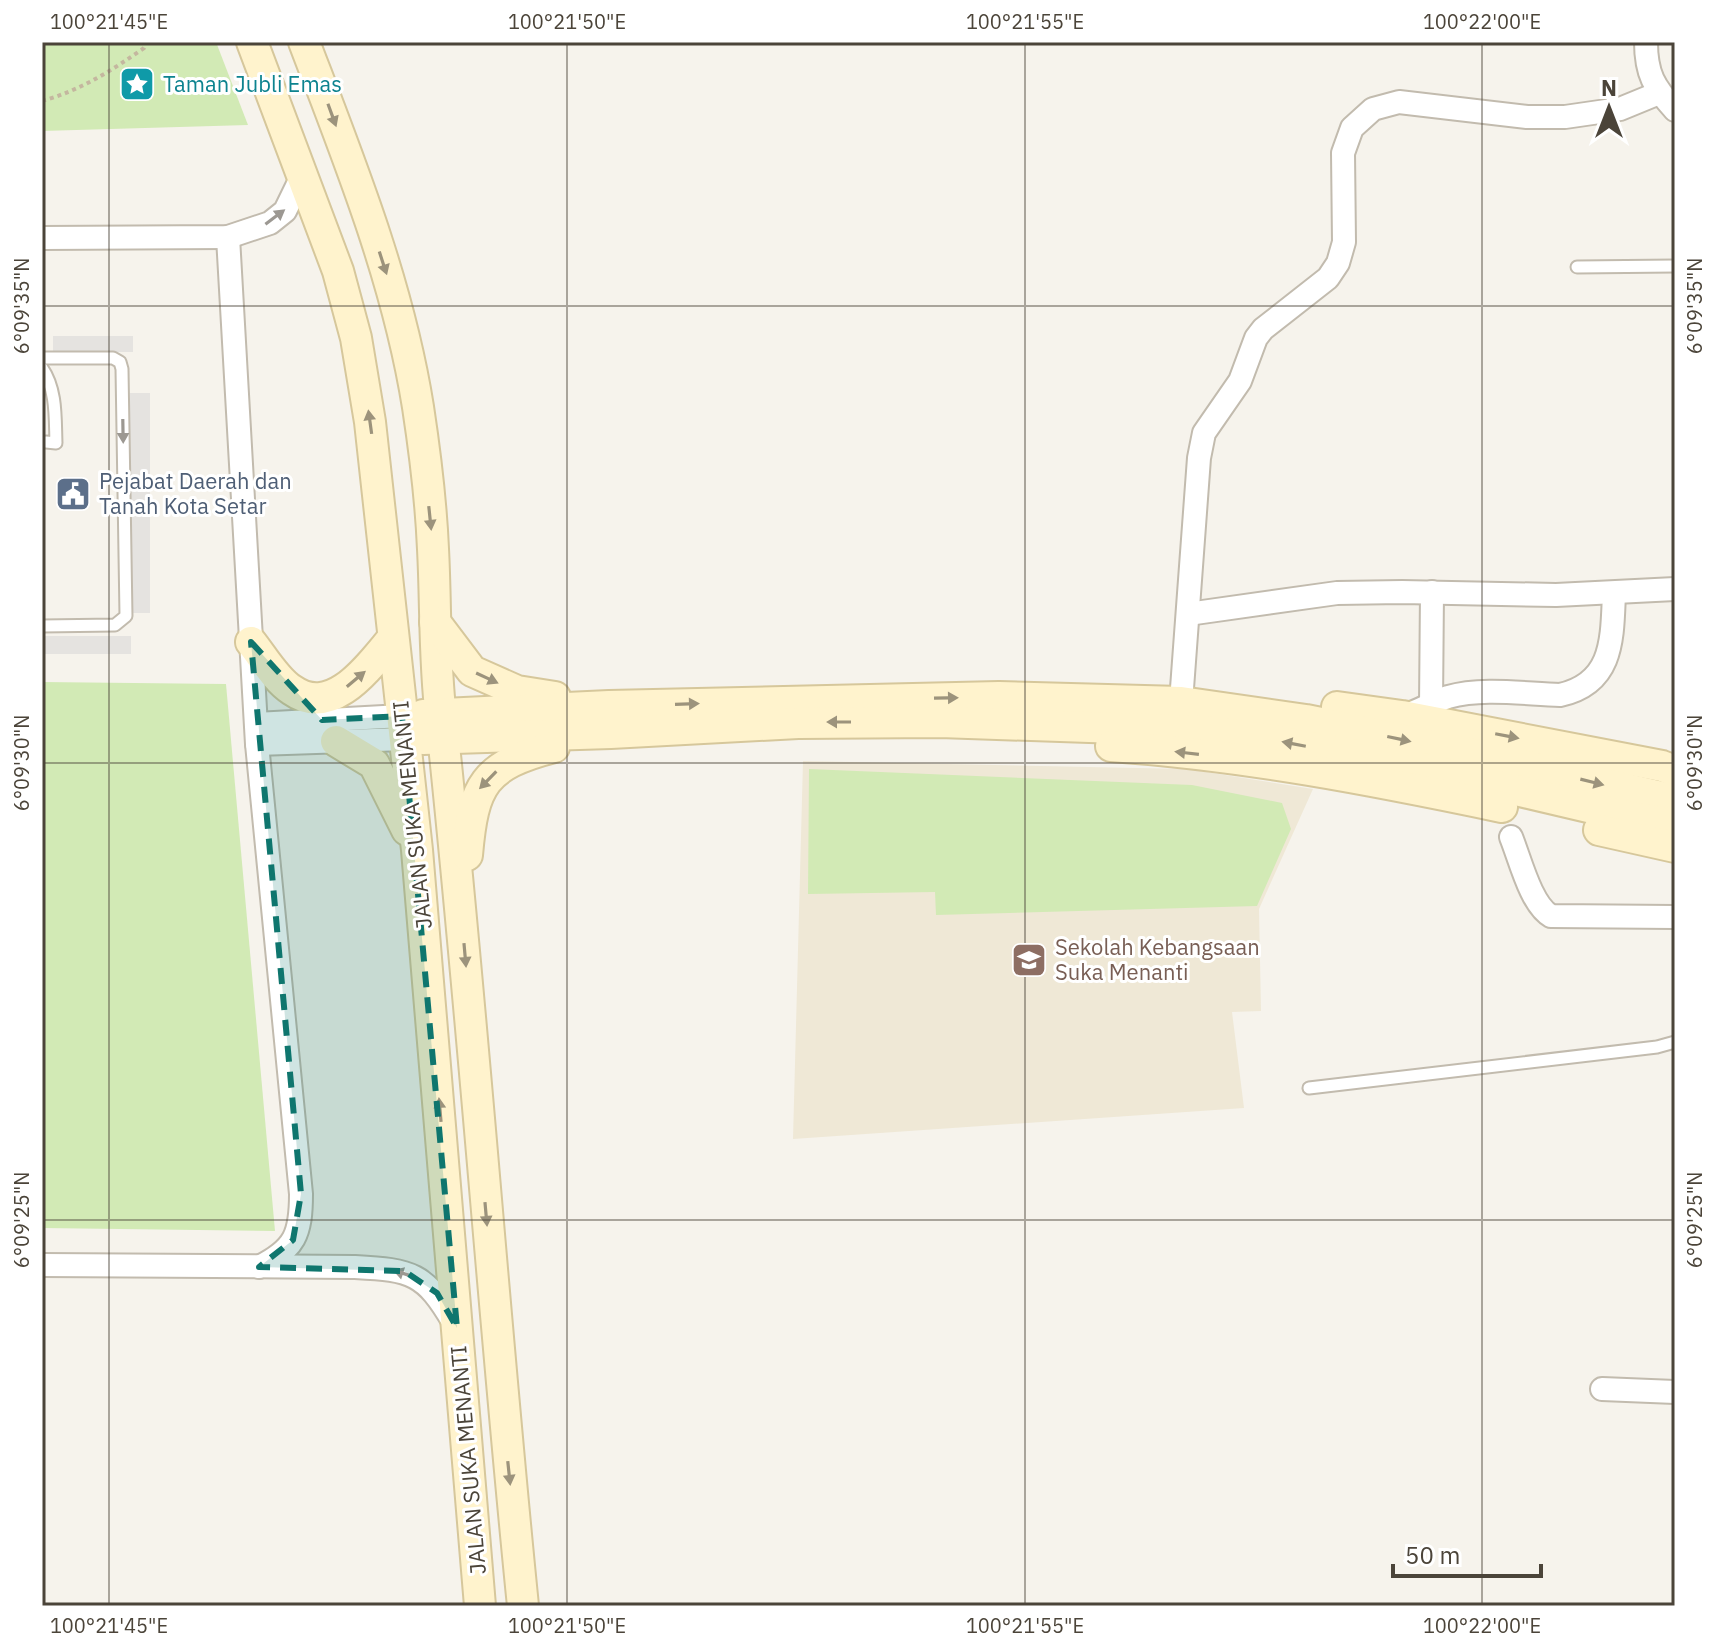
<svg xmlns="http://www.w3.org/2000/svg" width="1717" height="1648" viewBox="0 0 1717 1648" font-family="'IBM Plex Sans',sans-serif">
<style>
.education{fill:#efe8d6}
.green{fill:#d2eab5}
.parking{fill:#e5e3e0}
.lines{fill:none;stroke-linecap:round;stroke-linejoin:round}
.lane-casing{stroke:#c2bbae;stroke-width:15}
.street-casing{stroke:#c2bbae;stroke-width:26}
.secondary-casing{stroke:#d6c79b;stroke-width:34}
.path{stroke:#c4b79f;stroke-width:4;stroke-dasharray:4 4;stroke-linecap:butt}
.lane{stroke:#fff;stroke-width:11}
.street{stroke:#fff;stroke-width:22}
.secondary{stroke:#fff3cd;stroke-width:30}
.oneway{fill:#9c937c}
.oneway2{fill:#9c9892}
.marked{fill:#0f766e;fill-opacity:0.2;stroke:#0f766e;stroke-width:6;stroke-dasharray:16 10;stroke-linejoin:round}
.ticks{fill:none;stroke:#4b4439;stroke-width:2;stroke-opacity:0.45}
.labels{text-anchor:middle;stroke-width:6;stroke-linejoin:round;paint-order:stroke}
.culture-label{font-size:22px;fill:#0d838f;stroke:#fff;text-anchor:start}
.service-label{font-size:22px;fill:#4e5e75;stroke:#fff;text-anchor:start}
.street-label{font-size:22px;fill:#4b4439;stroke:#fff}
.education-label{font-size:22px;fill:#785e54;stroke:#fff;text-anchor:start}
.neatline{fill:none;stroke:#4b4439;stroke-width:3}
.ticks-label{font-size:20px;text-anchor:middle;fill:#4b4439}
</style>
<rect width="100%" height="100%" fill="#f6f3ec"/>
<!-- education -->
<polygon class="education" points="803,761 1187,769 1313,789 1259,909 1261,1011 1232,1012 1244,1108 793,1139"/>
<!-- green -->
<g class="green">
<polygon points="42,42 216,42 248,125 42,131"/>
<polygon points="42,682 226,684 275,1231 42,1228"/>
<polygon points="809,769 1192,785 1282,803 1291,829 1257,906 936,915 935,892 808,894"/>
</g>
<!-- parking -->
<g class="parking">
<rect x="53" y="336" width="80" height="16"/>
<rect x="130" y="393" width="20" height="220"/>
<rect x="42" y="636" width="89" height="18"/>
</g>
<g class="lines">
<!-- lane casing -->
<g class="lane-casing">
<g id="lane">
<polyline points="1577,267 1675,266"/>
<polyline points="42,358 113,358 120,362 122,369 126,616 115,625 42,626"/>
<path d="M 42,368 C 57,390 55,418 56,443 L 46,442"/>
<polyline points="1309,1088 1657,1047 1675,1042"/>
</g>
</g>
<!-- street casing -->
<g class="street-casing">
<g id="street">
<path d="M 1646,42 C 1646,74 1654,87 1675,110"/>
<path d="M 228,237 L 257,744 L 301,1194 C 301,1234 295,1249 259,1267"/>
<polyline points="42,238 228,237 270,223 285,211 303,174"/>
<polyline points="1188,614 1337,593 1402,592 1556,595 1675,589"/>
<polyline points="1181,702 1199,458 1204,433 1240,381 1256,338 1263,329 1328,278 1338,263 1344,242 1343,153 1352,128 1373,109 1399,102 1527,117 1565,117 1620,109 1659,93"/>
<polyline points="1431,705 1432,592"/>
<path d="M 1402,716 C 1419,712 1432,702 1448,697 C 1483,687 1525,694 1560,695 C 1614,683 1612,638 1614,593"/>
<polyline points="256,724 402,716"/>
<polyline points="257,744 405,739"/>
<path d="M 1511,837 C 1520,859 1531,905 1551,916 L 1675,917"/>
<path d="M 42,1265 L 355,1267 C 412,1270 425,1273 454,1323"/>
<polyline points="1602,1389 1675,1392"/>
</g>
</g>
<!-- secondary casing -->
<g class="secondary-casing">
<g id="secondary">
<polyline points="252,42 338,271 356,338 370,422 417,850 480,1606"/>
<path d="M 304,42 C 349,160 398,281 418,407 C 425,453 431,502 433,549 C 436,605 434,661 441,717 C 473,1013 493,1310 523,1606"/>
<polyline points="435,622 472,671 517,691 555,697"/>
<path d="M 251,642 C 263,657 276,680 292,690 C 333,719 370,665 393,638"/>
<polyline points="1337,707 1402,716 1662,766 1675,771"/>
<polyline points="423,715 609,706 999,697 1181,702 1306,720 1488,757 1675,800"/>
<polyline points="423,739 611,733 798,723 940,722 1206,731 1260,738 1397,762 1626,816 1675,824"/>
<polyline points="336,741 374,764 407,830"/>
<path d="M 1111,746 C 1243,755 1373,780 1502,807"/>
<polyline points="1599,830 1675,847"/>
<path d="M 467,855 C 473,785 484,765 554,747"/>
</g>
</g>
<!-- path -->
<path class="path" d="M 42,101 C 81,90 111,71 144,48 L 147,42"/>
<!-- lane -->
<use href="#lane" class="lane"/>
<!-- street -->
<use href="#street" class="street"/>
<!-- secondary -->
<use href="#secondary" class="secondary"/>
</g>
<!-- one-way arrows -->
<defs><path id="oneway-solid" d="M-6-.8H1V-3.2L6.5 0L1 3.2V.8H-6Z" transform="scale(2)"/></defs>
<g class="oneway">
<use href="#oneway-solid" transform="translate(332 115) rotate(70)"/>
<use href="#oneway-solid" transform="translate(383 263) rotate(72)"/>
<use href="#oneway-solid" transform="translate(370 422) rotate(-98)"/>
<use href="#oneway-solid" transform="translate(430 518) rotate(84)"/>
<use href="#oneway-solid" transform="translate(487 678) rotate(25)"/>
<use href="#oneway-solid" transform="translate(356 679) rotate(-40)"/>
<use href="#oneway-solid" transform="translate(946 698) rotate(-1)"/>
<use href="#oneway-solid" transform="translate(687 704) rotate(-2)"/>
<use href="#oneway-solid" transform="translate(839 722) rotate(180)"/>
<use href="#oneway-solid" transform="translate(1507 736) rotate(11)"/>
<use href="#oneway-solid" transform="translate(1399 739) rotate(12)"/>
<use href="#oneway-solid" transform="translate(1294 744) rotate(-169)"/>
<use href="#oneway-solid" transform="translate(1187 753) rotate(-173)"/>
<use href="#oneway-solid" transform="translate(488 780) rotate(134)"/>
<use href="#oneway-solid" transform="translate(1592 782) rotate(14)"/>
<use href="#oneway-solid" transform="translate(465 955) rotate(85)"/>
<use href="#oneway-solid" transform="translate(440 1110) rotate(-95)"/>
<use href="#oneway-solid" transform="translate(486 1214) rotate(85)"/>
<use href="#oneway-solid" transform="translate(509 1473) rotate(84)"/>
</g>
<g class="oneway2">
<use href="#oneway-solid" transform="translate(275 217) rotate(-37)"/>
<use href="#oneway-solid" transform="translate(123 431) rotate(89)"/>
<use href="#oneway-solid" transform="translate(405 1274) rotate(-162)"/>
</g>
<!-- marked area -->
<path class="marked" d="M 251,642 L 322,720 L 402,716 L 457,1328 L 437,1293 L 404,1271 L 259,1267 L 293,1240 L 301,1194 Z"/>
<!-- ticks -->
<path class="ticks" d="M 109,42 L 109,1606M 567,42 L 567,1606M 1025,42 L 1025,1606M 1482,42 L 1482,1606M 42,306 L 1675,306M 42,763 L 1675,763M 42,1220 L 1675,1220"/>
<!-- icons -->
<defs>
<g id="sight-square" transform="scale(1.8)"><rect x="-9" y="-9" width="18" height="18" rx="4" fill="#0f9aa8" stroke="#fff"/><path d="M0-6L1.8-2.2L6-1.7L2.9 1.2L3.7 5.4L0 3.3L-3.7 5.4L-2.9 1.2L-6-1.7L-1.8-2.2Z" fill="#fff"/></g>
<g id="civic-square" transform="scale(1.8)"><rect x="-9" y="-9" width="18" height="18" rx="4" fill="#5c6f8a" stroke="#fff"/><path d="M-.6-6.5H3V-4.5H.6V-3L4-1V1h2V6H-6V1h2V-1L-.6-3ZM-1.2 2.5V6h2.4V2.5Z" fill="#fff"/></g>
<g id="school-square" transform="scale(1.8)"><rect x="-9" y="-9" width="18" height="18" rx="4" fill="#8d6e63" stroke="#fff"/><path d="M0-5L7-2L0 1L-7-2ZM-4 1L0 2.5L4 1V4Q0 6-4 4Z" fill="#fff"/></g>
</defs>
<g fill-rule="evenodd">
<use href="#sight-square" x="137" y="84"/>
<use href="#civic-square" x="73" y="494"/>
<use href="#school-square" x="1029" y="960"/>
</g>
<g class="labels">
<!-- culture labels -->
<g class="culture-label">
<text x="163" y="92">Taman Jubli Emas</text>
</g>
<!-- service labels -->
<g class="service-label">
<text x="99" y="489">Pejabat Daerah dan<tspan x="99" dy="25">Tanah Kota Setar</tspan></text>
</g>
<!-- street labels -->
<g class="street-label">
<text transform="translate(412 815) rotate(-96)" y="8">JALAN SUKA MENANTI</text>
<text transform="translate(468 1460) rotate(-95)" y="8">JALAN SUKA MENANTI</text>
</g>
<!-- education labels -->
<g class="education-label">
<text x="1055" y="955">Sekolah Kebangsaan<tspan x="1055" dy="25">Suka Menanti</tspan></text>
</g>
</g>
<!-- border -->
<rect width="1717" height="1648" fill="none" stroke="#ffffff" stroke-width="88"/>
<!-- north arrow -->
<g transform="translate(1609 108)" stroke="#ffffff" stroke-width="6" paint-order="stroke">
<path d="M0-6L14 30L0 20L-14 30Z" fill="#4b4439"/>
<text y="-12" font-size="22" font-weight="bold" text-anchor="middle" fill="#4b4439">N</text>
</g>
<!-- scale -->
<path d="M1393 1564v12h148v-12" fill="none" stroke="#4b4439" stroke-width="4"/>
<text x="1405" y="1564" font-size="24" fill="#4b4439" stroke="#ffffff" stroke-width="6" paint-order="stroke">50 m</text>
<rect x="44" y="44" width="1629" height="1560" class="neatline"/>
<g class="ticks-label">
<text x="109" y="29">100°21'45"E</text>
<text x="567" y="29">100°21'50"E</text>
<text x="1025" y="29">100°21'55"E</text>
<text x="1482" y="29">100°22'00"E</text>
<text transform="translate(22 306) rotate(-90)" y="7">6°09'35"N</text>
<text transform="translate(1695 306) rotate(-90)" y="7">6°09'35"N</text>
<text transform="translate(22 763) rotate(-90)" y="7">6°09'30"N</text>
<text transform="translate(1695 763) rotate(-90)" y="7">6°09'30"N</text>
<text transform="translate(22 1220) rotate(-90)" y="7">6°09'25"N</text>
<text transform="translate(1695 1220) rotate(-90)" y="7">6°09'25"N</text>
<text x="109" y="1633">100°21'45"E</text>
<text x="567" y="1633">100°21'50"E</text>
<text x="1025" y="1633">100°21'55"E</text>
<text x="1482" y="1633">100°22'00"E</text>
</g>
</svg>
